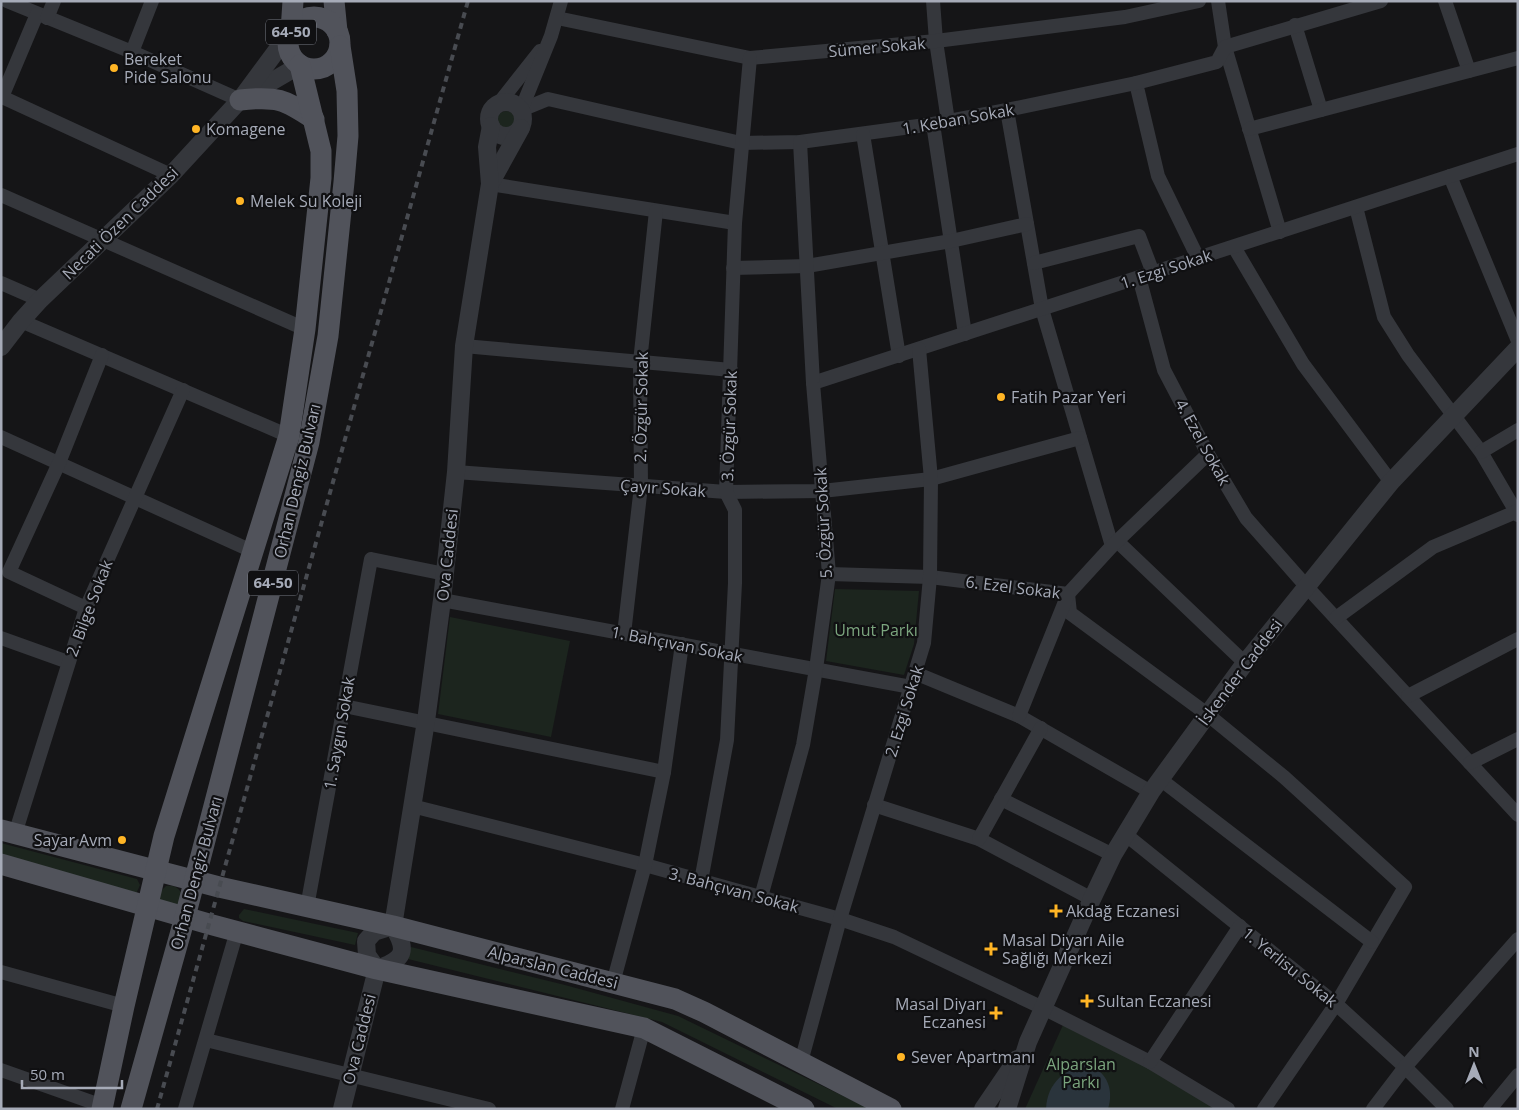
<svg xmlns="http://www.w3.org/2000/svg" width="1519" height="1110" viewBox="0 0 1519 1110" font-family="'Open Sans',sans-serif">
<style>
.green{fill:#1c251e}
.water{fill:#2a343c}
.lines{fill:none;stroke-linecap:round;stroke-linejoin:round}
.minor{stroke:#35373c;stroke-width:14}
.tertiary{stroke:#35373c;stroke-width:18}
.primary{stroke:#51535b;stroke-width:21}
.rail{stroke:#484b51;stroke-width:4;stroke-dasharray:6 5;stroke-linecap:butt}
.poi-dot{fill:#ffb525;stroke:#101012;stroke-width:2}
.labels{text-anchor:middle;stroke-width:4.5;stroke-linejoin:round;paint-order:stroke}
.shield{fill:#101012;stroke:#797c86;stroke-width:1}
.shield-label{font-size:15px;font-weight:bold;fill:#a6abb8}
.street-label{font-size:16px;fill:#a6abb8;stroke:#101012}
.poi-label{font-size:16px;fill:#a6abb8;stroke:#101012;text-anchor:start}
.park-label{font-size:16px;fill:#7ba57e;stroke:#101012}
</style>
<rect width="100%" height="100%" fill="#151517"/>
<!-- green -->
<g class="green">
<circle cx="506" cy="120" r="9"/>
<polygon points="835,589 919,591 914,644 904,675 826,661"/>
<polygon points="450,617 570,641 551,737 438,714"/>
<polygon points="1,843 137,879 140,885 136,894 1,856"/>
<path d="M 166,886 C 174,885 178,887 182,894 L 177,907 L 159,899 L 161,891 Z"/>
<polygon points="244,909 358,933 355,945 243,921 239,918 239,915"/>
<polygon points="411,947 565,985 678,1016 870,1109 838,1109 662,1022 408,959"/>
<polygon points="1063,1025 1156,1069 1216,1109 1025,1109"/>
</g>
<!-- water -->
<path class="water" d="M 1089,1064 C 1107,1073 1114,1089 1108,1109 L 1046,1109 C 1047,1083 1065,1068 1089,1064 Z"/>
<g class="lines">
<!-- minor -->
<g class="minor">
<polyline points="7,1 132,52 240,100"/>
<polyline points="933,1 936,41 948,121"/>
<polyline points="1218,1 1225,47 1280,232"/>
<polyline points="1445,1 1469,71"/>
<polyline points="37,14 2,97 171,175"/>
<polyline points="47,18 54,1"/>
<polyline points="557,18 750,58 936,41 1125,17 1199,1"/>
<polyline points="1295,25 1321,110"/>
<polyline points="132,52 152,1"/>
<polyline points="1136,83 1158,176 1198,258"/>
<polyline points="499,103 540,51"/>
<polyline points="521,110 548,99 741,143 800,142 933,124 1007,110 1136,83 1217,62 1225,47 1381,1"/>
<polyline points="521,110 551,36 561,1"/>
<polyline points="1007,110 1042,309 1112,546"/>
<polyline points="933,124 965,334"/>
<polyline points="1249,129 1518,58"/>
<polyline points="863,134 899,356"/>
<polyline points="1450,176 1518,341"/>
<polyline points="490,184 735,223"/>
<polyline points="1,195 305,329"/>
<polyline points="1356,207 1384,317 1408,355 1481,452 1518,515"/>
<polyline points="1234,247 1303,364 1391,482"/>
<polyline points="1034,263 1139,236 1153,273"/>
<polyline points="733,268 807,266 951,241 1027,224"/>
<polyline points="1139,277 1164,370 1208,454 1246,518 1306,586 1518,815"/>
<polyline points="1,283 40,300"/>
<polyline points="21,321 289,436"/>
<polyline points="464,346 731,370"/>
<polyline points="813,383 1518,154"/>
<polyline points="1,437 252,551"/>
<polyline points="1481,452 1518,430"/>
<polyline points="456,472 726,492 822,491 931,479 1080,438"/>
<polyline points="1117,541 1245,663"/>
<polyline points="829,574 930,577 1068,594 1070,613 1207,714 1284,777 1405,887 1336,1004 1264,1109"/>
<polyline points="442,600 911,687"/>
<polyline points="86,608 9,572 59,463 102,355"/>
<polyline points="1336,618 1433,547 1518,511"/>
<polyline points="624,634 641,486 640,362 656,211"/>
<polyline points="1,638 68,662"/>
<polyline points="915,673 1019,716 1151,792"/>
<polyline points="1408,696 1518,639"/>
<polyline points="344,706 664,772"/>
<polyline points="1019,716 1068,594 1112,546 1208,454"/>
<polyline points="1470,763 1518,739"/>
<polyline points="1160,779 1372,942"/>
<polyline points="1001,799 1113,855"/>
<polyline points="874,805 979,839 1092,899"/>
<polyline points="412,806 645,865 840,919 894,937 1043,1008 1150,1062 1228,1109"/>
<polyline points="15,834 86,608 183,390"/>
<polyline points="1125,834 1336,1004 1405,1067 1447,1109"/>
<polyline points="979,839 1041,728"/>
<polyline points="701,881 727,740 735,583 735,510 726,492 735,223 750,58"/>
<polyline points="761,897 803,745 816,669 829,574 813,383 800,142"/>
<polyline points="307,907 371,559 445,574"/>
<polyline points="1,972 124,1006"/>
<polyline points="613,983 645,865 664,772 682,644"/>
<polyline points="206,1040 489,1109"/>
<polyline points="801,1062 840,919 924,643 930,577 931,479 919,349"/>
<polyline points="1150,1062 1240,926"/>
<polyline points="1,1070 103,1106"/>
<polyline points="185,1109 237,931"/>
<polyline points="622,1109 644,1028"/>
<polyline points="1373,1109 1405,1067 1518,939"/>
<polyline points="1490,1109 1518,1075"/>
</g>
<!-- tertiary -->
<g class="tertiary">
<polyline points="247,96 300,65"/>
<circle cx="506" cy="119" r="17"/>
<polyline points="490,184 521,128"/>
<polyline points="1,347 21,321 40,300 171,175 240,100 291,31"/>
<path d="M 377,969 C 405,959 408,951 393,926 L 426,721 L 442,600 L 456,472 L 464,346 L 490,184 L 487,147 L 491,126"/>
<polyline points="377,969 367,955 366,941 374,932 393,926"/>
<polyline points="342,1109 377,969"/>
<polyline points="983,1109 1017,1059"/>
<polyline points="1007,1109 1028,1042 1092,899 1113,855 1151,792 1245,663 1391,482 1518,348"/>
</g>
<!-- primary -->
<g class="primary">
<polyline points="334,1 337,31"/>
<circle cx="314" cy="43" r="26"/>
<polyline points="291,31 293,1"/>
<path d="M 240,100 C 277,96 284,99 314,119"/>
<polyline points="1,830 219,887 393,926 675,999 704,1012 891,1109"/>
<polyline points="1,864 209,924 377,969 644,1028 804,1109"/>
<polyline points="102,1109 124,1006 164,836 289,436 305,329 321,178 321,151 300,65"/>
<polyline points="131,1109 185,917 309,442 328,336 344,182 348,136 347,91 340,46"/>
</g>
<!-- rail -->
<polyline class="rail" points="157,1109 468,1"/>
</g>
<!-- markers -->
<g class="poi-dot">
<circle cx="114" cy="68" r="5"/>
<circle cx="196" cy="129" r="5"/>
<circle cx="240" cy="201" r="5"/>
<circle cx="1001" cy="397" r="5"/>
<circle cx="122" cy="840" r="5"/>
<path d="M1053.5 903.5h5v5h5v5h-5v5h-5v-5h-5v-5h5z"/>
<path d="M988.5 941.5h5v5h5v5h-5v5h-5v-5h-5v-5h5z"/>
<path d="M1084.5 993.5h5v5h5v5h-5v5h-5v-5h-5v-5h5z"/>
<path d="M993.5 1005.5h5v5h5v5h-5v5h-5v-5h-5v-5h5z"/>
<circle cx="901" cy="1057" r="5"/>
</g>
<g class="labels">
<!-- shield labels -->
<g class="shield">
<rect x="266" y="19.5" width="50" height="25" rx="4"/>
<rect x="248" y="570.5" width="50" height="25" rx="4"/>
</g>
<g class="shield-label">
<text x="291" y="37">64-50</text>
<text x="273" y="588">64-50</text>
</g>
<!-- street labels -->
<g class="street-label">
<text transform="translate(877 47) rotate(-5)" y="6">Sümer Sokak</text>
<text transform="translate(958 119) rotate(-10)" y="6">1. Keban Sokak</text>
<text transform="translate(120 223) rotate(-44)" y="6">Necati Özen Caddesi</text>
<text transform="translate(1166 269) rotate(-18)" y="6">1. Ezgi Sokak</text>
<text transform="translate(641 407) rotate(-89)" y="6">2. Özgür Sokak</text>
<text transform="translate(729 426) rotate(-88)" y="6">3. Özgür Sokak</text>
<text transform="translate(1203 442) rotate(61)" y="6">4. Ezel Sokak</text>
<text transform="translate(297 481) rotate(-77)" y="6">Orhan Dengiz Bulvarı</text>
<text transform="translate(663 488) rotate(4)" y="6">Çayır Sokak</text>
<text transform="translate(823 523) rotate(-93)" y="6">5. Özgür Sokak</text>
<text transform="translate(447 555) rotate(-84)" y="6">Ova Caddesi</text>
<text transform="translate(1013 587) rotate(7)" y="6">6. Ezel Sokak</text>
<text transform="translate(89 608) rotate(-69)" y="6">2. Bilge Sokak</text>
<text transform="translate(677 644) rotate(11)" y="6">1. Bahçıvan Sokak</text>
<text transform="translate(1240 672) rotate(-53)" y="6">İskender Caddesi</text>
<text transform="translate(904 711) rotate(-73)" y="6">2. Ezgi Sokak</text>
<text transform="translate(339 733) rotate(-80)" y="6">1. Saygın Sokak</text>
<text transform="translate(196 873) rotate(-75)" y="6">Orhan Dengiz Bulvarı</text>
<text transform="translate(734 890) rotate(15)" y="6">3. Bahçıvan Sokak</text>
<text transform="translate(553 967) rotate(14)" y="6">Alparslan Caddesi</text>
<text transform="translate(1290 967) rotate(39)" y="6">1. Yerlisu Sokak</text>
<text transform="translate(359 1039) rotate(-76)" y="6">Ova Caddesi</text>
</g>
<!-- poi labels -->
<g class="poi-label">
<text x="124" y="65">Bereket<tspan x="124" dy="18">Pide Salonu</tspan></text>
<text x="206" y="135">Komagene</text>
<text x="250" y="207">Melek Su Koleji</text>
<text x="1011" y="403">Fatih Pazar Yeri</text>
<text x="112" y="846" text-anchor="end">Sayar Avm</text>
<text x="1066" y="917">Akdağ Eczanesi</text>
<text x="1002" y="946">Masal Diyarı Aile<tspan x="1002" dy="18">Sağlığı Merkezi</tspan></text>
<text x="1097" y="1007">Sultan Eczanesi</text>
<text x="986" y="1010" text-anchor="end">Masal Diyarı<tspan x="986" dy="18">Eczanesi</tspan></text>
<text x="911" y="1063">Sever Apartmanı</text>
</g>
<!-- park labels -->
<g class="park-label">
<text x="876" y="636">Umut Parkı</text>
<text x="1081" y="1070">Alparslan<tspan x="1081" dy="18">Parkı</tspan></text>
</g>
</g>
<!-- border -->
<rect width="1519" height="1110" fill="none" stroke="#a6abb8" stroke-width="5"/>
<!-- north arrow -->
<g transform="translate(1474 1065)" stroke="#101012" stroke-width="4" paint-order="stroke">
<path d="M0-4L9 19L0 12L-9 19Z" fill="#a6abb8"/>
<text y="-8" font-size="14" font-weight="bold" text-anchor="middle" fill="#a6abb8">N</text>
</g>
<!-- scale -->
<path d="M22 1080v8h100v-8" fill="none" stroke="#a6abb8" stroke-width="2.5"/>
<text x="30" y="1080" font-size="15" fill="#a6abb8" stroke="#101012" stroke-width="4" paint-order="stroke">50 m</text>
</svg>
